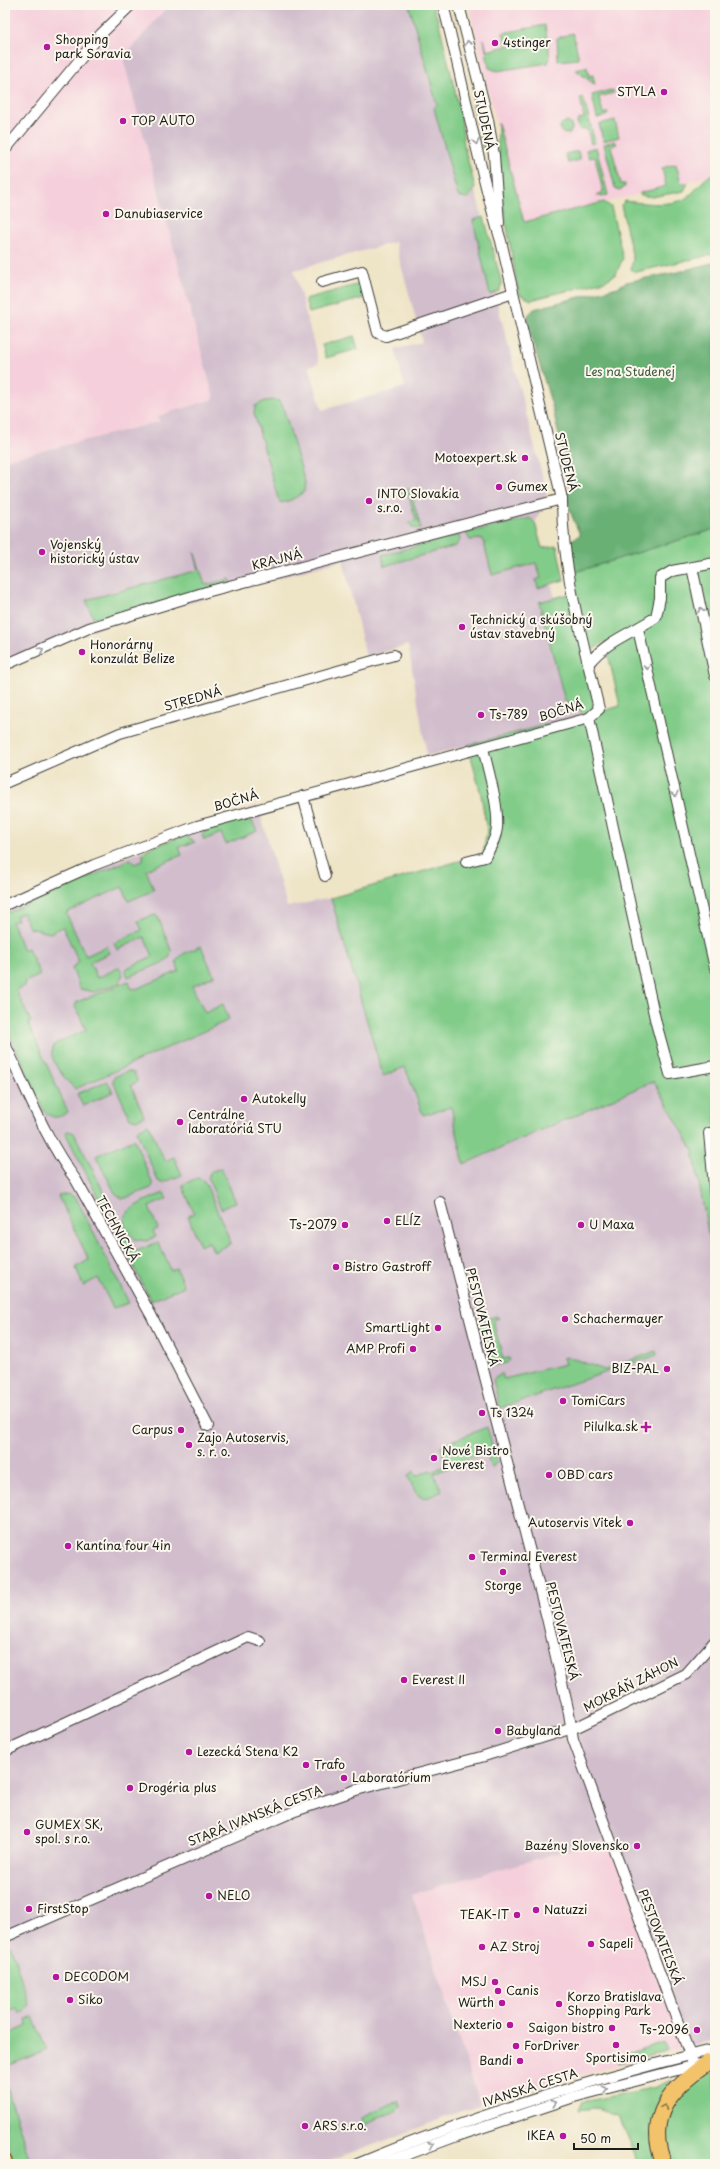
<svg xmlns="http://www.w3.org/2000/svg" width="720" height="2169" viewBox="0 0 720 2169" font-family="'Playpen Sans',sans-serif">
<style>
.built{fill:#f5cfdb}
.industrial{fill:#d1bdcc;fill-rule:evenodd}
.green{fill:#82cc89;stroke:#4f7452}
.forest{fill:#69b075;stroke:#426648}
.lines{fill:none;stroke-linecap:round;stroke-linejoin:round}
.minor-casing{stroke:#3c3a36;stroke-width:12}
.major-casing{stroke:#3c3a36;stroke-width:15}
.highway-casing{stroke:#3c3a36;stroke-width:17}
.minor{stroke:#fff;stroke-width:10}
.major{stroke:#f2c36a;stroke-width:13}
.highway{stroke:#f2c36a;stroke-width:15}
.oneway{stroke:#999}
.oneway2{stroke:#877043}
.poi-dot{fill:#b5179e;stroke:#fbf7ec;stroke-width:1.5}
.labels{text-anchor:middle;stroke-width:4;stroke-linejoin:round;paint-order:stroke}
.poi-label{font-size:12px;fill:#1c1c1c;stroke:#fbf7ec;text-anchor:start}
.street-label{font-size:12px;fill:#1c1c1c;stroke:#fbf7ec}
.park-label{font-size:12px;fill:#405a42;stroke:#fbf7ec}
</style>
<rect width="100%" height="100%" fill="#fbf7ec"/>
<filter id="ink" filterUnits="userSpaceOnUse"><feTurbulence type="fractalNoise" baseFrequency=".025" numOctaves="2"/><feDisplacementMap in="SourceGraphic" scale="8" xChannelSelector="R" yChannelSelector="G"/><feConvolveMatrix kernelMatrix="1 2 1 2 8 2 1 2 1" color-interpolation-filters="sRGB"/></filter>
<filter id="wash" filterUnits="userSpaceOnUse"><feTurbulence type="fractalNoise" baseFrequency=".012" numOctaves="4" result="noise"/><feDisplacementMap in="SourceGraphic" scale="16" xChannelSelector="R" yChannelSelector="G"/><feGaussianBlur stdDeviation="0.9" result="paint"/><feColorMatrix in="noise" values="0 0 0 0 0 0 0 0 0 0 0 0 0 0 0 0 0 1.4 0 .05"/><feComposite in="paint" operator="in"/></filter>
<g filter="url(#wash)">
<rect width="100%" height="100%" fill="#eee4c6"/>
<!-- built -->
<g class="built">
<polygon points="8,5 169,5 124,58 214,399 158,416 159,422 5,460 5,8"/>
<polygon points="469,5 715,5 715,173 706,177 509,227 498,131"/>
<polygon points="603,1840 610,1842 687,2046 480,2104 412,1894"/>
</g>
<!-- industrial -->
<g class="industrial">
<path d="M 169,5 L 427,5 L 480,209 L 498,306 L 547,494 L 535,523 L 586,715 L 427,756 L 408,645 L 366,657 L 343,560 L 85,632 L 5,669 L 5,460 L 159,422 L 158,416 L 214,399 L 123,58 ZM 395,242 L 422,342 L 395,349 L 405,387 L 322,410 L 309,366 L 319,363 L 294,270 Z"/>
<polygon points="258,806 287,907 331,898 383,1075 405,1067 451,1107 464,1164 654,1081 693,1150 715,1271 715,2040 687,2046 610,1842 603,1840 412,1894 480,2104 324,2164 21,2164 5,2112 5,904"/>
</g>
<!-- green -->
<g class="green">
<polygon points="409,5 432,5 438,19 461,116 464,146 475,187 472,194 467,198 458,196 434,108 437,105"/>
<polygon points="545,25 550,57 548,63 497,71 489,68 484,39 487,51 507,46 503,33"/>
<polygon points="573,33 579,59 558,61 557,38"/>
<polygon points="587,67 589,76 593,75 595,85 576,70"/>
<polygon points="613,90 614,93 599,97 603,113 609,113 606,116 597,118 592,95"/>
<polygon points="583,97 595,142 591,144 587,129 580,130 577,122 579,119 584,118 580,98"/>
<polygon points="480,103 488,148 483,149 473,105"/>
<polygon points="615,120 619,137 603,141 599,124"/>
<circle cx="566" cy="128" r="6"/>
<path d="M 498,123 L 524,222 L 604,202 L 611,207 L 623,258 L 616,274 L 605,281 L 531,300 L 519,294 C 509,238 496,180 498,123 Z"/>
<polygon points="615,141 617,144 611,146 621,184 625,184 625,187 619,190 615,188 604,144"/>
<polygon points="596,147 608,195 602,197 597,195 603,192 595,157 589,158 586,150"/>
<polygon points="578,151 580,160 568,163 565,154"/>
<polygon points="676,164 681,183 688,183 684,191 652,197 640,195 640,193 666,186 662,168"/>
<path d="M 715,173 L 715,254 L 636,272 L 631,269 L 633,259 L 621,205 L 625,201 C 642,203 677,208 690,195 C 699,187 703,178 715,173 Z"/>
<polygon points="484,217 502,284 499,291 490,295 473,220"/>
<polygon points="360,284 364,298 309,313 305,299"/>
<polygon points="354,336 358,349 326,358 322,345"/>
<polygon points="274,400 279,401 283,407 305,482 304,492 291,500 281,503 278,498 254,413 255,406 265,401"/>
<polygon points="410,489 421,529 413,528 409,523 416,520 408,493 401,494 400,491"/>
<polygon points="530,518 535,523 542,548 557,546 564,580 538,588 536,580 541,578 536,563 492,575 483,539 470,540 466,533"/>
<polygon points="715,529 715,1271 693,1150 654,1081 464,1164 451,1107 423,1115 405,1067 383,1076 331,898 483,854 487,831 481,795 468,745 586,715 565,701 539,602 569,594 603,711 620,706 605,641 589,653 572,573"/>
<polygon points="459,535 460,540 456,546 384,566 382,555"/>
<polygon points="194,551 205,585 230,579 231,582 100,619 93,617 86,600 199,570"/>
<polygon points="235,818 252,821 257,831 226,844 221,833 204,840 202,835 211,825"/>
<path d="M 185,835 L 195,842 L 179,847 L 182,855 L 146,870 L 154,890 L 129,901 L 122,887 L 66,913 L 86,956 L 107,946 L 110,953 L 90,962 L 97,978 L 120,967 L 123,975 L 119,983 L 94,992 L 80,989 L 72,968 L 79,962 L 63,927 L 50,933 L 29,928 L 23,913 L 16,916 L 18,920 L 12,922 L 23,950 L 28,948 L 40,975 L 25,982 L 26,985 L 16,990 L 31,1022 L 28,1023 L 68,1112 C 59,1118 53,1120 44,1111 L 5,1024 L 5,914 L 131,859 L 134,864 L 143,861 L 143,854 L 147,849 Z"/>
<polygon points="155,915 158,917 171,950 170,957 162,963 128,977 125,969 153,956 144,937 117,950 114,943 142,930 138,921"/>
<path d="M 201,946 L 214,976 L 192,986 L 205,1013 L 223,1004 L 229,1020 L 75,1089 C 67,1081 41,1054 57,1043 C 66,1038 77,1035 86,1030 L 75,1006 L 77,1002 L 129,981 L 131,988 L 136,989 L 179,971 L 176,961 L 183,954 Z"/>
<polygon points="128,1071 134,1073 138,1082 131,1085 144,1116 136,1120 130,1118 113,1081 114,1077"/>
<polygon points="107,1081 113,1092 83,1106 77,1094"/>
<polygon points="148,1124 165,1161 174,1157 182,1175 162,1183 158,1181 137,1132 137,1130"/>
<polygon points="69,1131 74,1133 111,1206 102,1205 65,1132"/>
<polygon points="134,1139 153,1185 151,1188 123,1199 115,1193 96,1156"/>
<polygon points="221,1168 236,1202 221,1209 208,1178 210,1172"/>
<polygon points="197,1178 203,1180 206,1184 231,1243 214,1252 209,1242 200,1246 188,1216 194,1213 182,1185"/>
<path d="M 164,1193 L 167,1199 L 149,1207 L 158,1229 L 153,1231 L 156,1237 L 146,1241 L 135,1239 C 105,1213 145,1201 164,1193 Z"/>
<polygon points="69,1194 76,1198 129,1303 113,1308 98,1278 83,1286 76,1267 89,1260 58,1196"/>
<polygon points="115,1215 134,1252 158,1242 171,1270 176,1268 184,1286 151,1301 111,1221"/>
<polygon points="496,1316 499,1318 493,1320 503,1359 509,1358 510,1360 507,1363 490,1366 479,1322"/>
<polygon points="656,1351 657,1355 500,1408 493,1380 502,1373 504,1379 565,1364 563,1358 568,1357 605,1370"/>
<path d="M 487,1427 L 497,1462 L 492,1468 L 485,1451 L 434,1474 L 442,1491 C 419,1504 417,1497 408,1476 L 414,1471 L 416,1476 L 430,1470 L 432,1472 L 447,1464 L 440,1446 Z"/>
<polygon points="7,1944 11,1946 29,2005 25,2012 19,2013 17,2009 5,2013 5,1945"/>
<polygon points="33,2017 47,2050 5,2067 5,2036 27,2026 26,2020"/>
<polygon points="663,2042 667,2049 665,2051 619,2063 617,2057"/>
<path d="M 715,2071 L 715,2164 L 673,2164 C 654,2125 675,2085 715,2071 Z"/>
<path d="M 671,2080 C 651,2107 657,2132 658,2164 L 638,2164 L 618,2116 L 594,2108 L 579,2110 L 582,2102 L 656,2087 Z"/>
<polygon points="5,2081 31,2164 15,2164 13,2162 5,2134"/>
<polygon points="399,2100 401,2106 397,2111 364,2124 362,2118"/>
</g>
<!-- forest -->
<polygon class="forest" points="715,262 715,529 572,573 568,542 580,535 572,516 565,492 571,490 553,409 528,326 528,315 534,309 618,287 626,282 678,272"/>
</g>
<g filter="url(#ink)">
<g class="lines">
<!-- minor casing -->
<g class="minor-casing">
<g id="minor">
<polyline points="459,5 488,120 494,155 499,223"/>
<polyline points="5,150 101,34 131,5"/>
<polyline points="322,282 362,271 378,333 386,336 513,293"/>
<polyline points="692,567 715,676"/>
<polyline points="638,629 715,968"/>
<path d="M 589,663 C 606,641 634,632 656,617 L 660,598 L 660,578 L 672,571 L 715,563"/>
<polyline points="5,665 89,628 206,592 562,499"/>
<polyline points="589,718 656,1023 670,1074 715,1066"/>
<polyline points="5,783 120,733 394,655"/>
<polyline points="303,796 325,876"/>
<path d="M 466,862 L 485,857 C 490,848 496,839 497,828 C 499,806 488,770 483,748"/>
<path d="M 5,905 L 94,865 L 197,826 L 589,718 L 599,709 C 583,640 562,571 562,499 L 501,241 C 477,164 464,83 443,5"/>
<path d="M 5,1044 C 27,1090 45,1139 76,1180 L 151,1315 L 208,1426"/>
<polyline points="709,1133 715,1197"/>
<polyline points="440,1202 547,1618 569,1713 573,1739 694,2066"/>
<polyline points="5,1751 248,1637 260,1641"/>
<polyline points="5,1937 295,1811 356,1790 481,1757 579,1726 686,1674 715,1641"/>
<path d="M 357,2164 C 473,2116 593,2078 715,2049"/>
<polyline points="382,2164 457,2136 574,2097 700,2064"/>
</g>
</g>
<!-- major casing -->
<g class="major-casing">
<polyline id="major" points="5,2160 6,2164"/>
</g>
<!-- highway casing -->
<g class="highway-casing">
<path id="highway" d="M 664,2164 C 644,2115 673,2087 709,2062"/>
</g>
<!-- minor -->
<use href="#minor" class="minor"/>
<!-- major -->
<use href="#major" class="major"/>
<!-- highway -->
<use href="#highway" class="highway"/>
</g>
<!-- one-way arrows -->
<defs><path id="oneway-chevron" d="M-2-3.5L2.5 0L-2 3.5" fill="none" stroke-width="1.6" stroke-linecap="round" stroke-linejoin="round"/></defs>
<g class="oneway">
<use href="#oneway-chevron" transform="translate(468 43) rotate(-104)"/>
<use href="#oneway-chevron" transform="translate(476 142) rotate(78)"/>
<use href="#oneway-chevron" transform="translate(701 610) rotate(-102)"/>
<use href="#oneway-chevron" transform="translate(41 650) rotate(-24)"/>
<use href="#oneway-chevron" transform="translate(647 667) rotate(77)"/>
<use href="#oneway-chevron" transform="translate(675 794) rotate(77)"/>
<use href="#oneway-chevron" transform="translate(605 2089) rotate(-14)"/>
<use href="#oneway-chevron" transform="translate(554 2103) rotate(-18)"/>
<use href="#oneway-chevron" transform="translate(431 2145) rotate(-21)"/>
</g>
<use class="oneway2" href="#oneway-chevron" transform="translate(664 2107) rotate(-66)"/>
</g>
<!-- markers -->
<g class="poi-dot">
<circle cx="495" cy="43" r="4"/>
<circle cx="47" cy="47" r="4"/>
<circle cx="664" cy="92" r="4"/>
<circle cx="123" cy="121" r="4"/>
<circle cx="106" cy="214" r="4"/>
<circle cx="525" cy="458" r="4"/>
<circle cx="499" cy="487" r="4"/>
<circle cx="369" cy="501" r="4"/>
<circle cx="42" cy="552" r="4"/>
<circle cx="462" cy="627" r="4"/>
<circle cx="82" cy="652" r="4"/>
<circle cx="481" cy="715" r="4"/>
<circle cx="244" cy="1099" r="4"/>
<circle cx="180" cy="1122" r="4"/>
<circle cx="387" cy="1221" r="4"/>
<circle cx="345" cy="1225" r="4"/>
<circle cx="581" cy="1225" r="4"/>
<circle cx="336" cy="1267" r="4"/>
<circle cx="565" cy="1319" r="4"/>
<circle cx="438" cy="1328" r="4"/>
<circle cx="413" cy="1349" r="4"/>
<circle cx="667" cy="1369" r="4"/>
<circle cx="563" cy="1401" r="4"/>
<circle cx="482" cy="1413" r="4"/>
<path d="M644 1421h4v4h4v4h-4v4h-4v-4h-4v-4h4z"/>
<circle cx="181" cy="1430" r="4"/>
<circle cx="189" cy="1445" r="4"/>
<circle cx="434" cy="1458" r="4"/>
<circle cx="549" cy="1475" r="4"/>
<circle cx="630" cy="1523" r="4"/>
<circle cx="68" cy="1546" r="4"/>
<circle cx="472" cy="1557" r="4"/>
<circle cx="503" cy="1572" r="4"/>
<circle cx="404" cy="1680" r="4"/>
<circle cx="498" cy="1731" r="4"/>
<circle cx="189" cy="1752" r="4"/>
<circle cx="306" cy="1765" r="4"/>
<circle cx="344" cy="1778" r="4"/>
<circle cx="130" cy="1788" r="4"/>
<circle cx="27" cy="1832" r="4"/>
<circle cx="637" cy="1846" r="4"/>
<circle cx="209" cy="1896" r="4"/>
<circle cx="29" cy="1909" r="4"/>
<circle cx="536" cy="1910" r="4"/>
<circle cx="517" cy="1915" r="4"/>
<circle cx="591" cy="1944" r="4"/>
<circle cx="482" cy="1947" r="4"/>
<circle cx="56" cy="1977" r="4"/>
<circle cx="495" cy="1982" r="4"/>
<circle cx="498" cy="1991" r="4"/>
<circle cx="70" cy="2000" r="4"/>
<circle cx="502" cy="2003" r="4"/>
<circle cx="559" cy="2004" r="4"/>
<circle cx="510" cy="2025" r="4"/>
<circle cx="612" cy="2028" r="4"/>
<circle cx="697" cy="2030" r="4"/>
<circle cx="616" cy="2045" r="4"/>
<circle cx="516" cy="2046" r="4"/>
<circle cx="520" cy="2061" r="4"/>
<circle cx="305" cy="2126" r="4"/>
<circle cx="563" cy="2136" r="4"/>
</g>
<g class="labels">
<!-- poi labels -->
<g class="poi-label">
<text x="55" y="44">Shopping<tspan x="55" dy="14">park Soravia</tspan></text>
<text x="503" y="47">4stinger</text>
<text x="656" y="96" text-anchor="end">STYLA</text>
<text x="131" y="125">TOP AUTO</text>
<text x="114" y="218">Danubiaservice</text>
<text x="517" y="462" text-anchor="end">Motoexpert.sk</text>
<text x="507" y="491">Gumex</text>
<text x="377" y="498">INTO Slovakia<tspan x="377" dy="14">s.r.o.</tspan></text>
<text x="50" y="549">Vojenský<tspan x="50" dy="14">historický ústav</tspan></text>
<text x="470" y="624">Technický a skúšobný<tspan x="470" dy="14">ústav stavebný</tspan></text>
<text x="90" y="649">Honorárny<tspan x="90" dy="14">konzulát Belize</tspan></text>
<text x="489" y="719">Ts-789</text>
<text x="252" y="1103">Autokelly</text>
<text x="188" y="1119">Centrálne<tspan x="188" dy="14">laboratóriá STU</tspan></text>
<text x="395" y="1225">ELÍZ</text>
<text x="337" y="1229" text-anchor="end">Ts-2079</text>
<text x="589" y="1229">U Maxa</text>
<text x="344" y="1271">Bistro Gastroff</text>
<text x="573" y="1323">Schachermayer</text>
<text x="430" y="1332" text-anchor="end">SmartLight</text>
<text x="405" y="1353" text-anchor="end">AMP Profi</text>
<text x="659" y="1373" text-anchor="end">BIZ-PAL</text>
<text x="571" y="1405">TomiCars</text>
<text x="490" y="1417">Ts 1324</text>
<text x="638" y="1431" text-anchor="end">Pilulka.sk</text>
<text x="173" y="1434" text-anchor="end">Carpus</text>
<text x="197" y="1442">Zajo Autoservis,<tspan x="197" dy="14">s. r. o.</tspan></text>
<text x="442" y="1455">Nové Bistro<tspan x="442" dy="14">Everest</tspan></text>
<text x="557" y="1479">OBD cars</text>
<text x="622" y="1527" text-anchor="end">Autoservis Vitek</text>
<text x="76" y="1550">Kantína four 4in</text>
<text x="480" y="1561">Terminal Everest</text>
<text x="503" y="1590" text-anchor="middle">Storge</text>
<text x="412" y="1684">Everest II</text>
<text x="506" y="1735">Babyland</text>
<text x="197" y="1756">Lezecká Stena K2</text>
<text x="314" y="1769">Trafo</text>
<text x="352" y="1782">Laboratórium</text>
<text x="138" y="1792">Drogéria plus</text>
<text x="35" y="1829">GUMEX SK,<tspan x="35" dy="14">spol. s r.o.</tspan></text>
<text x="629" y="1850" text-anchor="end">Bazény Slovensko</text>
<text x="217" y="1900">NELO</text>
<text x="37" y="1913">FirstStop</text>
<text x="544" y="1914">Natuzzi</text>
<text x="509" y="1919" text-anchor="end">TEAK-IT</text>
<text x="599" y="1948">Sapeli</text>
<text x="490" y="1951">AZ Stroj</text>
<text x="64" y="1981">DECODOM</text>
<text x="487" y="1986" text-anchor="end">MSJ</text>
<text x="506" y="1995">Canis</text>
<text x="567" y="2001">Korzo Bratislava<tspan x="567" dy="14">Shopping Park</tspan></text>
<text x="78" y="2004">Siko</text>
<text x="494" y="2007" text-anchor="end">Würth</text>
<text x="502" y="2029" text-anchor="end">Nexterio</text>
<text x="604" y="2032" text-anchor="end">Saigon bistro</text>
<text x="689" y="2034" text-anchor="end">Ts-2096</text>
<text x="524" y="2050">ForDriver</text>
<text x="616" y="2062" text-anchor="middle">Sportisimo</text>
<text x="512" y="2065" text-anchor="end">Bandi</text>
<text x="313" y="2130">ARS s.r.o.</text>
<text x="555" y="2140" text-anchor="end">IKEA</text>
</g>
<!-- street labels -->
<g class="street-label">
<text transform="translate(484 120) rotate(78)" y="4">STUDENÁ</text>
<text transform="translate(566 462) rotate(76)" y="4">STUDENÁ</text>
<text transform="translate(277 560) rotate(-14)" y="4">KRAJNÁ</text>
<text transform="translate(193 699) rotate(-16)" y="4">STREDNÁ</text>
<text transform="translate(561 711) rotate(-17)" y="4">BOČNÁ</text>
<text transform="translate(236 801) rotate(-16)" y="4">BOČNÁ</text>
<text transform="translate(117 1229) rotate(61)" y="4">TECHNICKÁ</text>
<text transform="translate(482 1317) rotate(76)" y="4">PESTOVATEĽSKÁ</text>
<text transform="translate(562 1631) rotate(76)" y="4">PESTOVATEĽSKÁ</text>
<text transform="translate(631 1685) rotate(-27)" y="4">MOKRÁŇ ZÁHON</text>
<text transform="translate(255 1816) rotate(-22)" y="4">STARÁ IVANSKÁ CESTA</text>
<text transform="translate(660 1937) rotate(69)" y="4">PESTOVATEĽSKÁ</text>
<text transform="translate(530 2088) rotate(-18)" y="4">IVANSKÁ CESTA</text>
</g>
<!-- park labels -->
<g class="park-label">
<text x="630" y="376">Les na Studenej</text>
</g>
</g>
<!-- margin -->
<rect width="720" height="2169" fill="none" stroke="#fbf7ec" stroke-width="20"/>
<!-- scale -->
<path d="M574 2143v6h64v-6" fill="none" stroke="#1c1c1c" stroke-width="2"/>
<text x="580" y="2143" font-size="12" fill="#1c1c1c" stroke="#fbf7ec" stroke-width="3" paint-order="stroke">50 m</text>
</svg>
